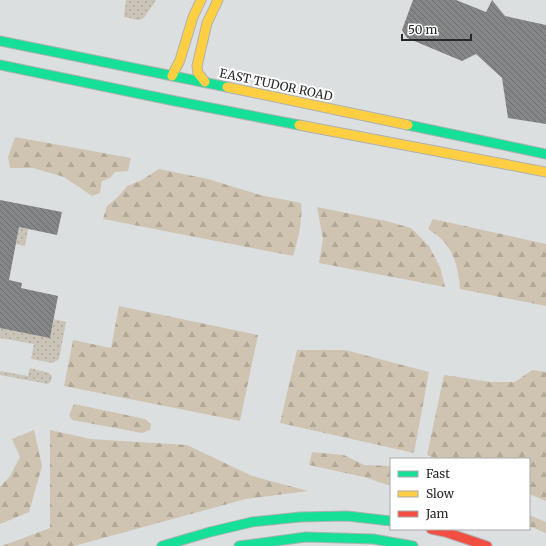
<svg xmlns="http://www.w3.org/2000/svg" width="546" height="546" viewBox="0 0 546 546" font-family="Merriweather,serif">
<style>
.grass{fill:url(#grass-dots)}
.forest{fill:url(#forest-firs)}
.building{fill:url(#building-back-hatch)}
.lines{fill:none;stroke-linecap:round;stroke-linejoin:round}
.fast-casing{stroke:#aeb1b1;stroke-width:11}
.slow-casing{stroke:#aeb1b1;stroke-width:11}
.jam-casing{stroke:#aeb1b1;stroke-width:11}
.fast{stroke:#16e098;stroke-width:9}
.slow{stroke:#ffcf43;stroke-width:9}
.jam{stroke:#f24e42;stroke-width:9}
.labels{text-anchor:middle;stroke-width:4;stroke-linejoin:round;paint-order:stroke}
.street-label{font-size:12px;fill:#262829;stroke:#fff}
</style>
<defs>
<pattern id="grass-dots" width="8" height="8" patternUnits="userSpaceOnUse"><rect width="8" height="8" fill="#cac3b7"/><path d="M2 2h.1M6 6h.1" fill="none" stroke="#ada89d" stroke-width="1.8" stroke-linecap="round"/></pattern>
<pattern id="forest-firs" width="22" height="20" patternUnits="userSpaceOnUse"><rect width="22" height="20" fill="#cfc4b1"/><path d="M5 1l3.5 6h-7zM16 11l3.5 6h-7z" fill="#b2a898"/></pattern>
<pattern id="building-back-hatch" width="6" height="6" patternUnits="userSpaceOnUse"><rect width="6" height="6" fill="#858687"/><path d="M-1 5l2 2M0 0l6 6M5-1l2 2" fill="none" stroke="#6d6e6e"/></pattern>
</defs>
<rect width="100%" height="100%" fill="#dcdfe0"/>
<!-- grass -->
<g class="grass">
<polygon points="126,0 156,0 144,18 139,20 124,17"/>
<polygon points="19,227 28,229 25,246 16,244"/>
<polygon points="54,319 66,322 59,359 53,363 31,359 34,344 0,338 0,328 50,337"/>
<polygon points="30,368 49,373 52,376 51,381 48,384 0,375 0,371 28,376"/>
</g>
<!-- forest -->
<g class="forest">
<polygon points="15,137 131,158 128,171 115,172 110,178 102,181 100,193 92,196 64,177 33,168 10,168 8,157"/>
<path d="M 159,169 L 208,179 L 260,195 L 301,203 C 303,218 298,241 293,256 L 103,219 L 107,206 L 118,197 L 127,186 L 140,181 Z"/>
<polygon points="317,207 386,221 411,228 429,246 440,267 445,287 319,263 323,239"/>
<path d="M 433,219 L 546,244 L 546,306 L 460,289 C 459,271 454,249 439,237 C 436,234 432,232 428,229 Z"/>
<polygon points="119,306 258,335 240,421 64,386 73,340 111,348"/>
<polygon points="297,350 345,350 429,372 414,453 280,423"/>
<polygon points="532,370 546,372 546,501 529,494 529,459 437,459 427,455 444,375 491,382 515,382"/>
<polygon points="74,404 145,419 151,424 150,430 142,433 72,420 69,415"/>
<polygon points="34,430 42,466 29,512 0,524 0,487 10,476 20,457 12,439"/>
<polygon points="50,430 90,439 187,445 252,476 308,491 246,499 74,546 2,546 50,528"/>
<polygon points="312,452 344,455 364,465 391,466 391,486 364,477 309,465"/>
<polygon points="529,515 546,522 546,533 529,526"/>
</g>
<!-- building -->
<g class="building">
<polygon points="413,0 456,0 486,12 492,0 505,16 546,25 546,124 508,118 502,78 476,54 462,61 407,38 402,30"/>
<polygon points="0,200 62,212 57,235 19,227 9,280 22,283 21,288 58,296 50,338 0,328"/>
</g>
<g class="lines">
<!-- fast casing -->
<g class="fast-casing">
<g id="fast">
<polyline points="0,41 227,87"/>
<polyline points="0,65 175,101 299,125"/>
<polyline points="408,125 546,154"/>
<polyline points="162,546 210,532 252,522 300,517 347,516 391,521"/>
<polyline points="239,546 306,537 373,539 413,546"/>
</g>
</g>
<!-- slow casing -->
<g class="slow-casing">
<g id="slow">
<polyline points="172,76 180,60 193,17 201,0"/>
<polyline points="205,82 198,73 197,66 207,23 218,0"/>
<polyline points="227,87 408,125"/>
<polyline points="299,125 546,172"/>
</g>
</g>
<!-- jam casing -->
<g class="jam-casing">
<polyline id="jam" points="431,529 445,532 487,546"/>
</g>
<!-- fast -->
<use href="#fast" class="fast"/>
<!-- slow -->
<use href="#slow" class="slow"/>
<!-- jam -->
<use href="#jam" class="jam"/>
</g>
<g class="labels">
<!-- street labels -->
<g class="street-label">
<text transform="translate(276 85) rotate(12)" y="4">EAST TUDOR ROAD</text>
</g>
</g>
<!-- legend -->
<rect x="390" y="458" width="140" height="72" fill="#ffffff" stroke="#a8a9a9"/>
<rect x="398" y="471" width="20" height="6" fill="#16e098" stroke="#a8a9a9"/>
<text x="426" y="478" font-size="12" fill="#262829">Fast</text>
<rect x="398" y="491" width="20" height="6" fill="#ffcf43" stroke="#a8a9a9"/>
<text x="426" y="498" font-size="12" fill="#262829">Slow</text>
<rect x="398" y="511" width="20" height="6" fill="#f24e42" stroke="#a8a9a9"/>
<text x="426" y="518" font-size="12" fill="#262829">Jam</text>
<!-- scale -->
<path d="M402 34v6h69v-6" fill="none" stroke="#262829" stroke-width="2"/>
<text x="408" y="34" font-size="12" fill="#262829" stroke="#ffffff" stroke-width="3" paint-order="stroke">50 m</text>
</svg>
